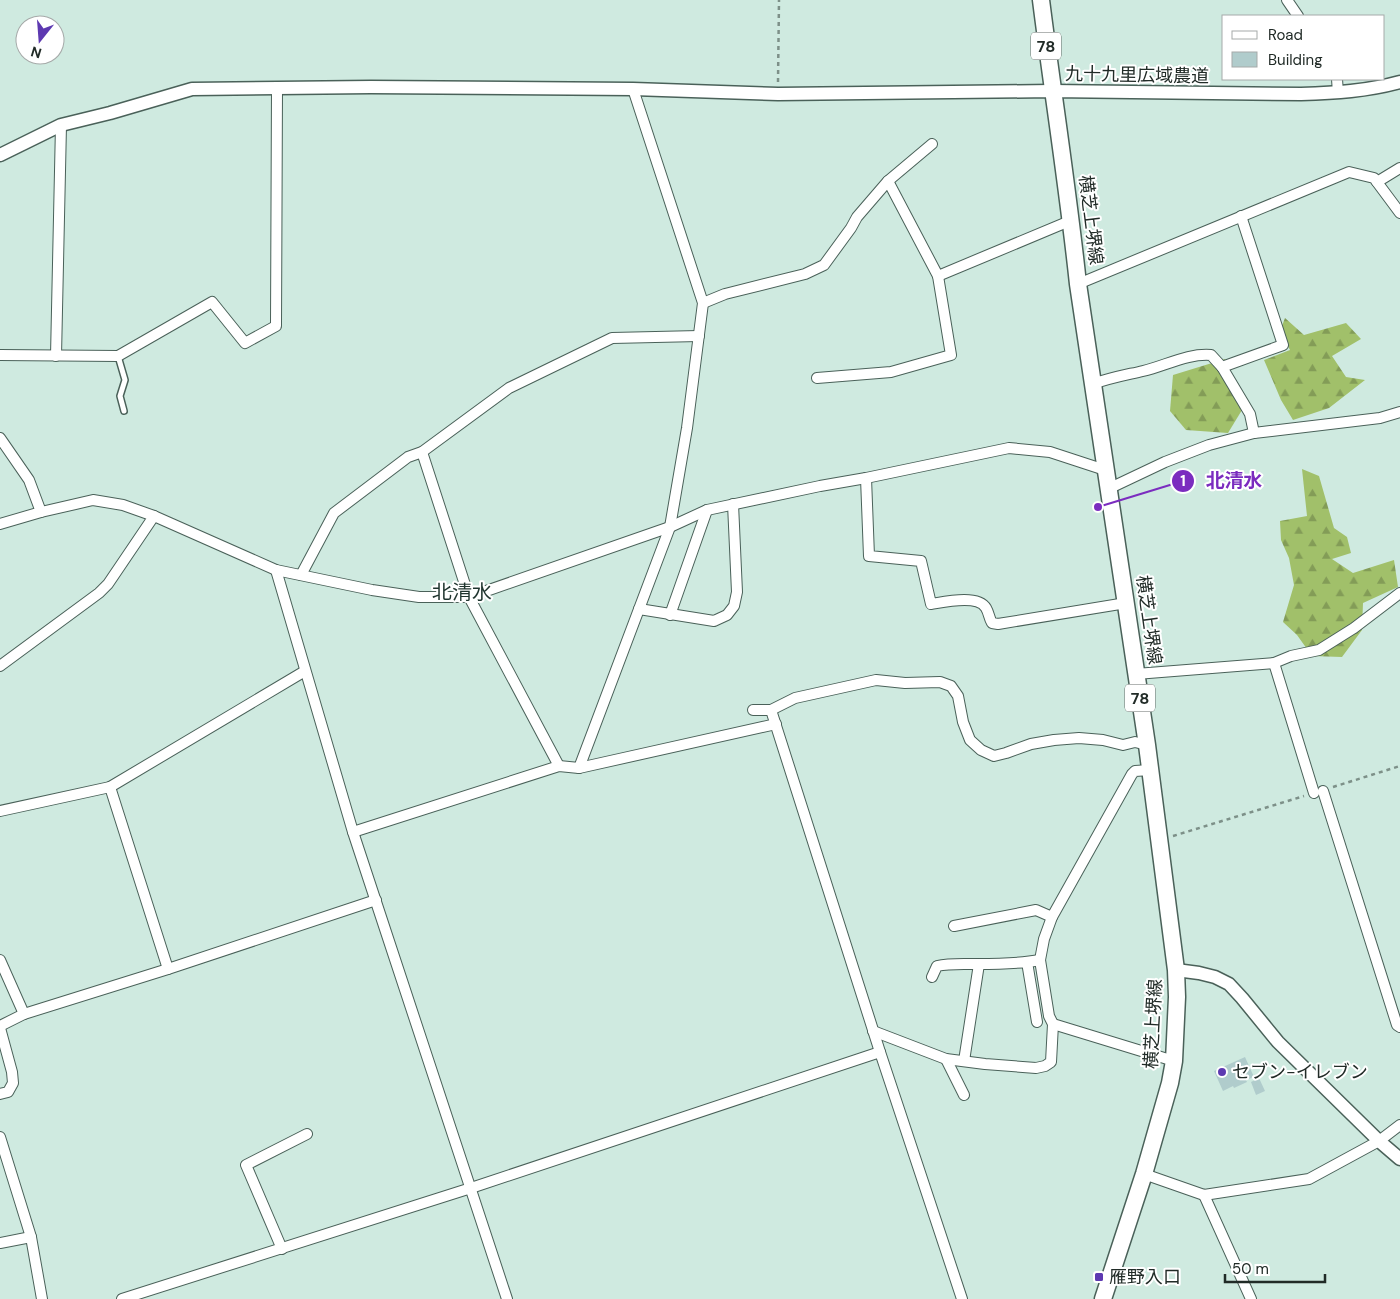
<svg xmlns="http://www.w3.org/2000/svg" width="1400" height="1299" viewBox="0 0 1400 1299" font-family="'DM Sans','Noto Sans JP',sans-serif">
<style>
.forest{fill:url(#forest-firs)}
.building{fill:#b0cccc}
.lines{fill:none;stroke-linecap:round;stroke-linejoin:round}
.service-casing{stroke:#4a6159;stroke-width:8}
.minor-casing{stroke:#4a6159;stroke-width:12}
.tertiary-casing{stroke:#4a6159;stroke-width:15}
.primary-casing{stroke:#4a6159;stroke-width:19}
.path{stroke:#7d9088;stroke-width:2.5;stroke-dasharray:4 4;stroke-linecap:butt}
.service{stroke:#fff;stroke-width:5}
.minor{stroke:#fff;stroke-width:10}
.tertiary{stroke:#fff;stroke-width:12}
.primary{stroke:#fff;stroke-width:16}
.poi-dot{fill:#5d39b1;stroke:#fff;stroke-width:2}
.labels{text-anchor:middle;stroke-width:4;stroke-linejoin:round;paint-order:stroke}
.shield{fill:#fff;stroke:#646b68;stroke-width:1}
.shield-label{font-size:16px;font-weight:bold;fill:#212b27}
.street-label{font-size:18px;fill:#212b27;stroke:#fff}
.poi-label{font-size:18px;fill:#212b27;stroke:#fff;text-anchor:start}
.quarter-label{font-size:20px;fill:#1f342e;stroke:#fff}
.leader{fill:none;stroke:#7b2cbf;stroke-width:2}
.callout-dot{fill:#7b2cbf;stroke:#fff;stroke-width:2}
.mark-label{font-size:15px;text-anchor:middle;font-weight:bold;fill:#fff}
.callout-label{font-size:19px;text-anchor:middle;font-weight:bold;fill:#7b2cbf;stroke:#fff;stroke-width:4;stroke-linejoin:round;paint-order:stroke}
</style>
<defs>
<pattern id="forest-firs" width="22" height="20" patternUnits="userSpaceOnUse" patternTransform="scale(1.25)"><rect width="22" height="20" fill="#a1c06a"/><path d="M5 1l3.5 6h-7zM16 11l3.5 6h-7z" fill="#839c57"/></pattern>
</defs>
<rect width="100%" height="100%" fill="#cfeae0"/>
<!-- forest -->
<g class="forest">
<polygon points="1285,318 1304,335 1346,323 1361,339 1332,356 1346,377 1365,380 1329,408 1293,420 1281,400 1264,360 1290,350 1280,331"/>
<polygon points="1225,359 1242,410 1228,433 1186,430 1170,411 1173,375"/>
<polygon points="1302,469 1319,476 1334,528 1347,537 1351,553 1332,559 1353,573 1394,560 1398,587 1363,603 1362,630 1342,657 1312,656 1297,635 1283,622 1294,585 1289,558 1281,540 1280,521 1307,516"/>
</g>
<!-- building -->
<g class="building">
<polygon points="1245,1057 1254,1077 1246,1080 1247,1082 1234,1088 1233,1086 1223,1091 1214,1071"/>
<polygon points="1259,1078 1265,1091 1256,1095 1251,1082"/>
</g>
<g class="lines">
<!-- service casing -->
<g class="service-casing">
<polyline id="service" points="118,356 125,380 120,396 124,411"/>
</g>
<!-- minor casing -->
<g class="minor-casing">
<g id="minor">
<polyline points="1287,0 1298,16"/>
<polyline points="1337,79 1338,93"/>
<polyline points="1377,182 1400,168"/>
<polyline points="938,276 1072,220"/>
<polyline points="1078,284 1349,172 1374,178 1400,213"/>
<polyline points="703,303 725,294 805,274 824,265 851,228 857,217 888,181 932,144"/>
<polyline points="0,355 118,356 212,302 245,343 276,326 277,89"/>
<polyline points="56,356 61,125"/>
<polyline points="1222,367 1283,345 1241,216"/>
<polyline points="817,378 891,372 951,355 938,276 888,181"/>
<path d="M 1093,384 C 1109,378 1126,375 1143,371 C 1165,366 1188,353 1211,355 L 1222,367 L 1250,414 L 1254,433"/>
<polyline points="0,438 29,480 41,512"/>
<polyline points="422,452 469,597 559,766"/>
<path d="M 866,478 L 869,556 L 921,561 L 931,604 C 944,602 978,594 986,608 C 989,613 989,618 992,623 L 998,624 L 1126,603"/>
<polyline points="1108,489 1165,462 1209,445 1254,433 1380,418 1400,412"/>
<polyline points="0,524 41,512 93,500 123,505 154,516 276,570 372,590 419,597 469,597 670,527 707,510 820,486 866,478 1009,448 1050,452 1105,470"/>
<polyline points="276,570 353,832 507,1299"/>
<polyline points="301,575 334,513 408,457 422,452 509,388 612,338 699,336"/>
<polyline points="639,609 714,621 727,615 734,606 737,592 733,504"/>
<polyline points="670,615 707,510"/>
<polyline points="1274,663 1314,793"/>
<polyline points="0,666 99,593 108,584 154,516"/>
<polyline points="1136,674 1274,663 1291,656 1319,650 1354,628 1400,593"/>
<polyline points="753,710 771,710 795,698 876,680 905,683 940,682 951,686 958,696 963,722 970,740 981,750 994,756 1006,753 1031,744 1054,740 1079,738 1103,740 1123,745 1135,742 1147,745"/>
<polyline points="771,710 880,1052 962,1299"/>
<polyline points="579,768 670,527 687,428 703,303 633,89"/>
<polyline points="110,787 305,671"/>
<polyline points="1323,791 1397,1025 1400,1027"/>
<polyline points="0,811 110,787 168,969"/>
<polyline points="353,832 559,766 579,768 776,724"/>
<polyline points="954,926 1036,910 1052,917"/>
<polyline points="0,960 24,1014"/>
<polyline points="1027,962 1037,1022"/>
<path d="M 932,977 L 937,966 C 950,963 963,964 977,964 C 998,964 1019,964 1040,960"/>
<polyline points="1053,1024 1174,1061"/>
<polyline points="0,1026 24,1014 168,969 376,900"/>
<polyline points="0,1028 12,1072 13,1083 8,1092 0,1094"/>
<polyline points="873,1031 946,1059 985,1064 1036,1068 1045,1066 1051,1062 1053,1024 1049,1016 1040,960 1044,939 1052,917 1132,774 1135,771 1150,770"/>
<polyline points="946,1059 964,1095"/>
<polyline points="964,1061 979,964"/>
<polyline points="0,1137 31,1237 42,1299"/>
<polyline points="1144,1174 1204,1195 1309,1179 1379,1141 1400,1125"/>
<polyline points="1204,1195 1251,1299"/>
<polyline points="0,1243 31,1237"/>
<polyline points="282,1249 246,1165 307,1134"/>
<polyline points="122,1299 471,1188 880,1052"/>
</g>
</g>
<!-- tertiary casing -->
<g class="tertiary-casing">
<g id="tertiary">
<path d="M 0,155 L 61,125 L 110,113 L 192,89 L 371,87 L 633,89 L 778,94 L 1052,91 L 1301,94 C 1335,93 1367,91 1400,82"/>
<polyline points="1176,970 1199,973 1215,977 1229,984 1242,998 1278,1042 1379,1141 1400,1159"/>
</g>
</g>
<!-- primary casing -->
<g class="primary-casing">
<path id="primary" d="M 1041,0 C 1053,95 1068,189 1078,284 L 1147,745 L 1176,970 L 1177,997 L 1174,1061 L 1170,1083 L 1144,1174 L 1103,1299"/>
</g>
<!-- path -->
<g class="path">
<polyline points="778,82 779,0"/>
<polyline points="1333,787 1400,766"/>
<polyline points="1173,836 1304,796"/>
</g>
<!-- service -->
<use href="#service" class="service"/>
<!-- minor -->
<use href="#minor" class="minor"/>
<!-- tertiary -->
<use href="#tertiary" class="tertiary"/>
<!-- primary -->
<use href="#primary" class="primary"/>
</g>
<!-- markers -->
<g class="poi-dot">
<circle cx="1222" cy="1072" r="5"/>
<rect x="1094" y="1272" width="10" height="10" rx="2.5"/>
</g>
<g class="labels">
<!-- shield labels -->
<g class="shield">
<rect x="1031" y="32.5" width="30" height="27" rx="4"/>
<rect x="1125" y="684.5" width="30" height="27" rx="4"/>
</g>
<g class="shield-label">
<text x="1046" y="52">78</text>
<text x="1140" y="704">78</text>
</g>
<!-- street labels -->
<g class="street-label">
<text transform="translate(1137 75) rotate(1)" y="6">九十九里広域農道</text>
<text transform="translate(1091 220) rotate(83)" y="6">横芝上堺線</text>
<text transform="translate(1149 620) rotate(82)" y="6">横芝上堺線</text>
<text transform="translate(1153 1024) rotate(-87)" y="6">横芝上堺線</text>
</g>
<!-- poi labels -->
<g class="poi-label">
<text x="1232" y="1078">セブン-イレブン</text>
<text x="1109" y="1283">雁野入口</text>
</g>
<!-- quarter labels -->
<g class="quarter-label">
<text x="462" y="599">北清水</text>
</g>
</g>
<!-- callouts -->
<path class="leader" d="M1098 507L1183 481"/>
<g class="callout-dot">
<circle cx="1098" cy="507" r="5"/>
<circle cx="1183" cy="481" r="12"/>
</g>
<g class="mark-label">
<text x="1183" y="486">1</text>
</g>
<g class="callout-label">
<text x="1234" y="487">北清水</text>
</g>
<!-- legend -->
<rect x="1222" y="15" width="162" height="65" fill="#ffffff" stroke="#a6aaa9"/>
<rect x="1232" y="31" width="25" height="8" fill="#ffffff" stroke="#a6aaa9"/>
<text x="1268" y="40" font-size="15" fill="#212b27">Road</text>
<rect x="1232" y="52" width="25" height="15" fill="#b0cccc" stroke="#a6aaa9"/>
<text x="1268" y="65" font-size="15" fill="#212b27">Building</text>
<!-- north arrow -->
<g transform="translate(40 40) rotate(197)"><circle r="24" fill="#ffffff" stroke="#a6aaa9"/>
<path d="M0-4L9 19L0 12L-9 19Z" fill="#5d39b1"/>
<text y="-8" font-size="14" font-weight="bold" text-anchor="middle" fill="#212b27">N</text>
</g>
<!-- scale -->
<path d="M1225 1274v8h100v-8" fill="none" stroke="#212b27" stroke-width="2.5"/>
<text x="1232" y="1274" font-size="15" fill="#212b27" stroke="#ffffff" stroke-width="4" paint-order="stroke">50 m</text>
</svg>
